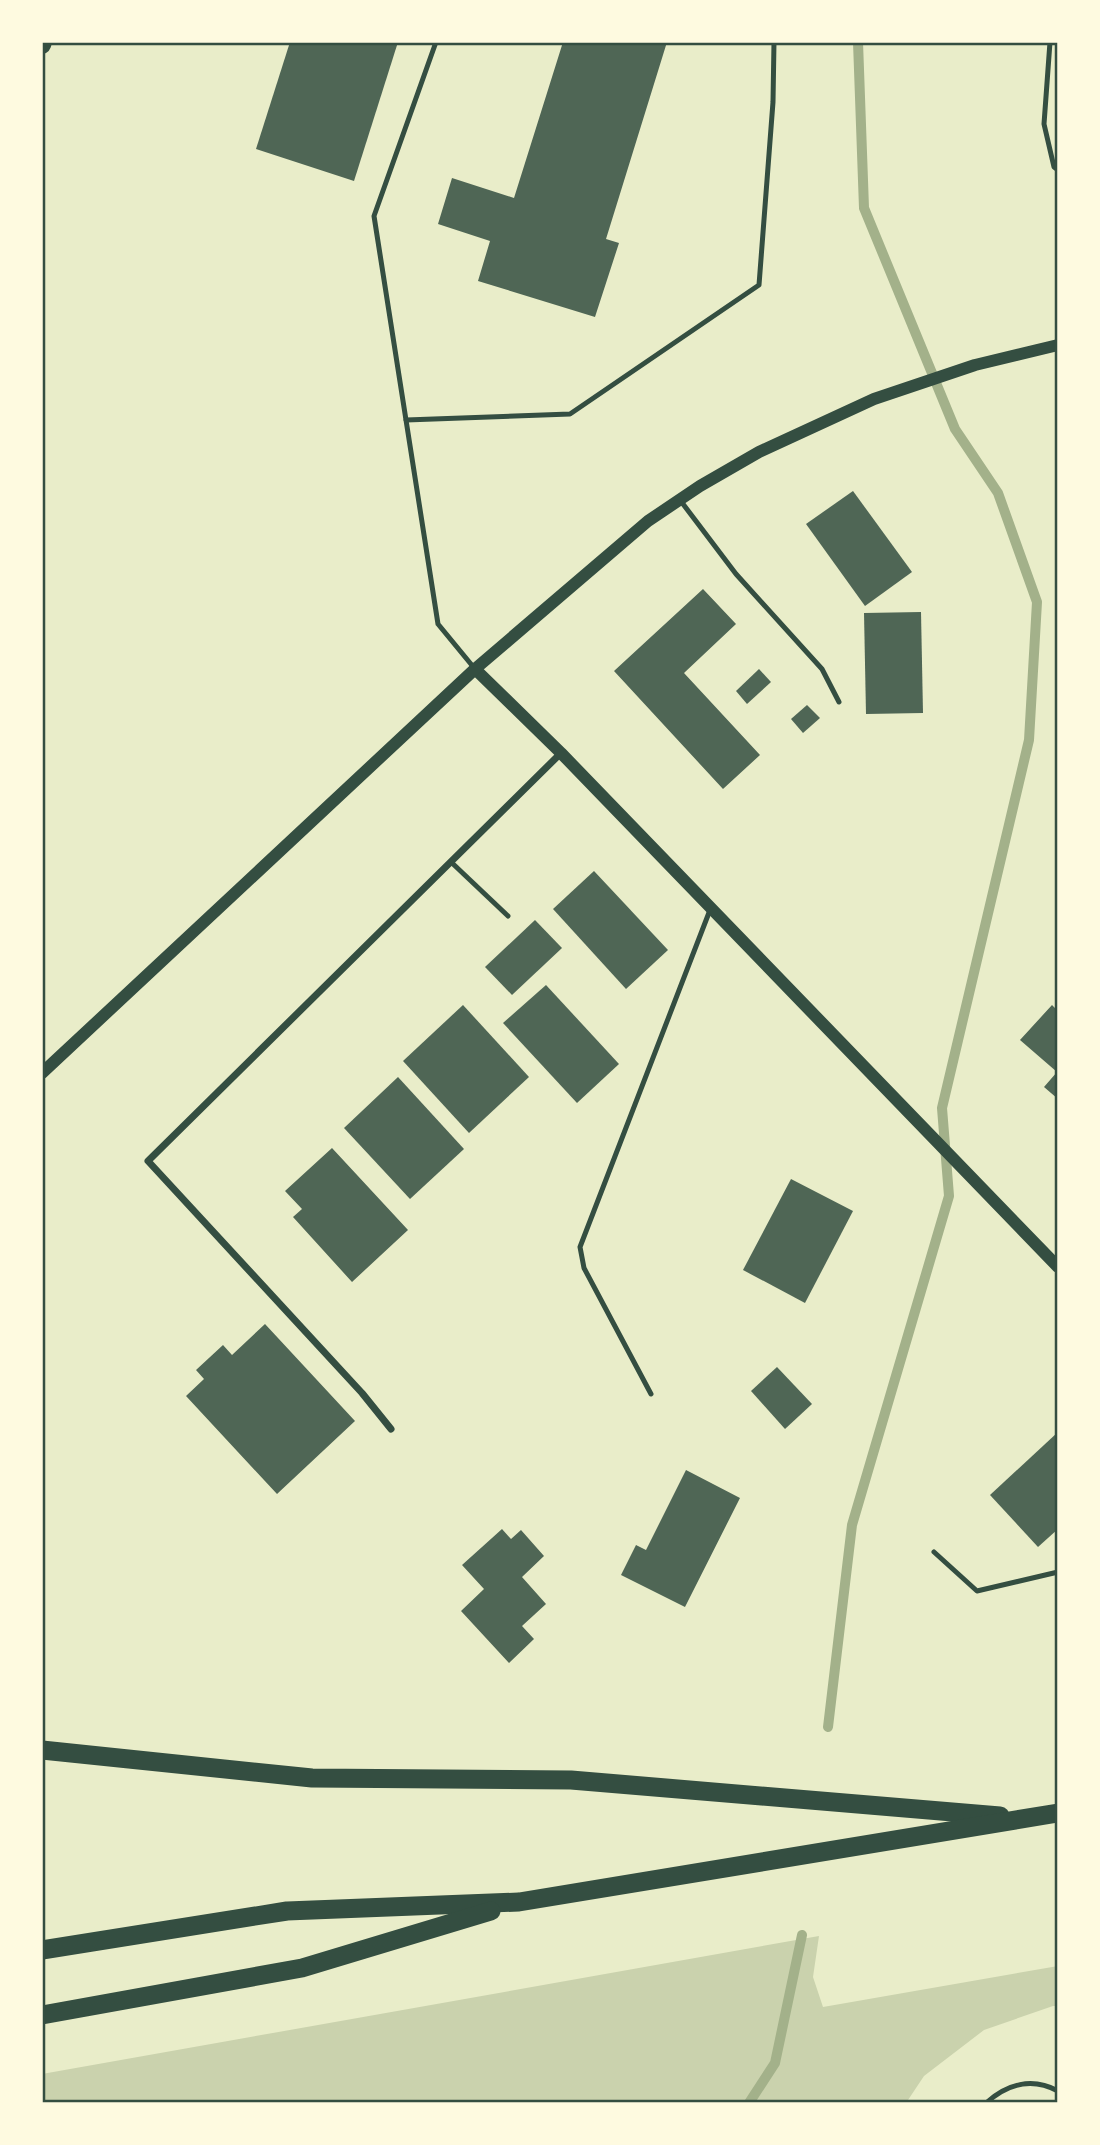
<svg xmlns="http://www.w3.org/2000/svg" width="1100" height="2145" viewBox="0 0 1100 2145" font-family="Barlow,sans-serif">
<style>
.green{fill:#cad2ad}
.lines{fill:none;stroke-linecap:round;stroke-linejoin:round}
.stream{stroke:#a3b18a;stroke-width:10}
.building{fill:#4f6655}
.service{stroke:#344e41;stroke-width:5}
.minor{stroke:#344e41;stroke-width:7}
.tertiary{stroke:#344e41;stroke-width:12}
.primary{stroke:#344e41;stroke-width:18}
.trunk{stroke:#344e41;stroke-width:19}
.neatline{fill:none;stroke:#344e41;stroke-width:2.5}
</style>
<rect width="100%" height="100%" fill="#e9edc9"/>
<!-- green -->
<polygon class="green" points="819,1936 813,1977 823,2007 1058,1966 1058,2006 1053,2006 984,2030 924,2076 906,2103 42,2103 42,2074"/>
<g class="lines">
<!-- stream -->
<g class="stream">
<polyline points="828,1727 852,1525 949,1196 942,1108 1029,740 1037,602 998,493 955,429 864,208 858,42"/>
<polyline points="749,2103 775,2063 802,1935"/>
</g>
</g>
<!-- building -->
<g class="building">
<polygon points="290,42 398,42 354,181 256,149"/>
<polygon points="563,42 667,42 606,239 619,243 595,317 478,281 490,241 438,224 452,178 514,198"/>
<polygon points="853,491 912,572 865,606 806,524"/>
<polygon points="703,589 736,624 684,673 760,755 723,789 614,671"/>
<polygon points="921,612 923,713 866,714 864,613"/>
<polygon points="759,669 771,682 747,704 736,691"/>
<polygon points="807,705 820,718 803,733 791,719"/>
<polygon points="594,871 668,950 626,989 553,909"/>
<polygon points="535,920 562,948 512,995 485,967"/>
<polygon points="546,985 619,1064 577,1103 503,1023"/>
<polygon points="463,1005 529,1077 469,1133 403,1061"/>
<polygon points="1052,1005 1058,1011 1058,1099 1044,1087 1057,1072 1020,1040"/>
<polygon points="398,1077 464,1149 410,1199 344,1128"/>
<polygon points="332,1148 408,1230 352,1282 293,1217 302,1209 285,1191"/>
<polygon points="791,1179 853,1211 805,1303 743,1270"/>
<polygon points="265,1324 355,1421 277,1494 186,1396 204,1379 196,1370 223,1345 232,1355"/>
<polygon points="777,1367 812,1404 785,1429 751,1391"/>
<polygon points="1058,1432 1058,1529 1038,1547 990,1495"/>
<polygon points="686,1470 740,1498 685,1607 621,1575 636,1545 646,1550"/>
<polygon points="502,1529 511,1539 521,1530 544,1556 522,1577 546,1604 522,1626 534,1639 509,1663 461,1611 484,1589 462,1565"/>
</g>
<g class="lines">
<!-- service -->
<g class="service">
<polyline points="436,42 374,216 438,624 475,669"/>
<polyline points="1050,42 1044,124 1054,167 1058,170"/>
<polyline points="406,420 570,414 759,285 773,102 774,42"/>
<polyline points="680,500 736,574 822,669 839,702"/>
<polyline points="451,862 508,916"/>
<polyline points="651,1394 584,1268 580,1247 710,910"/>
<polyline points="934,1552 977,1591 1058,1572"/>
<path d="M 986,2103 C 1007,2084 1032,2077 1058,2091"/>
</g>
<!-- minor -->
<polyline class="minor" points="391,1429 362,1393 148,1161 561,753"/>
<!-- tertiary -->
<g class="tertiary">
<polyline points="475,669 561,753 1058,1267"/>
<polyline points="42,1073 475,669 648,521 700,486 759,452 874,399 975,365 1058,345"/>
</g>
<!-- primary -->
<polyline class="primary" points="42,45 43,42"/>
<!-- trunk -->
<g class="trunk">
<polyline points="42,1750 312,1778 571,1780 1000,1816"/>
<polyline points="42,1950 287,1911 519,1902 1058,1813"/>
<polyline points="42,2015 302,1968 491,1911"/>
</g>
</g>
<!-- border -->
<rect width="1100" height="2145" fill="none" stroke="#fefae0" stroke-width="88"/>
<rect x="44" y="44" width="1012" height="2057" class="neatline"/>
</svg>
